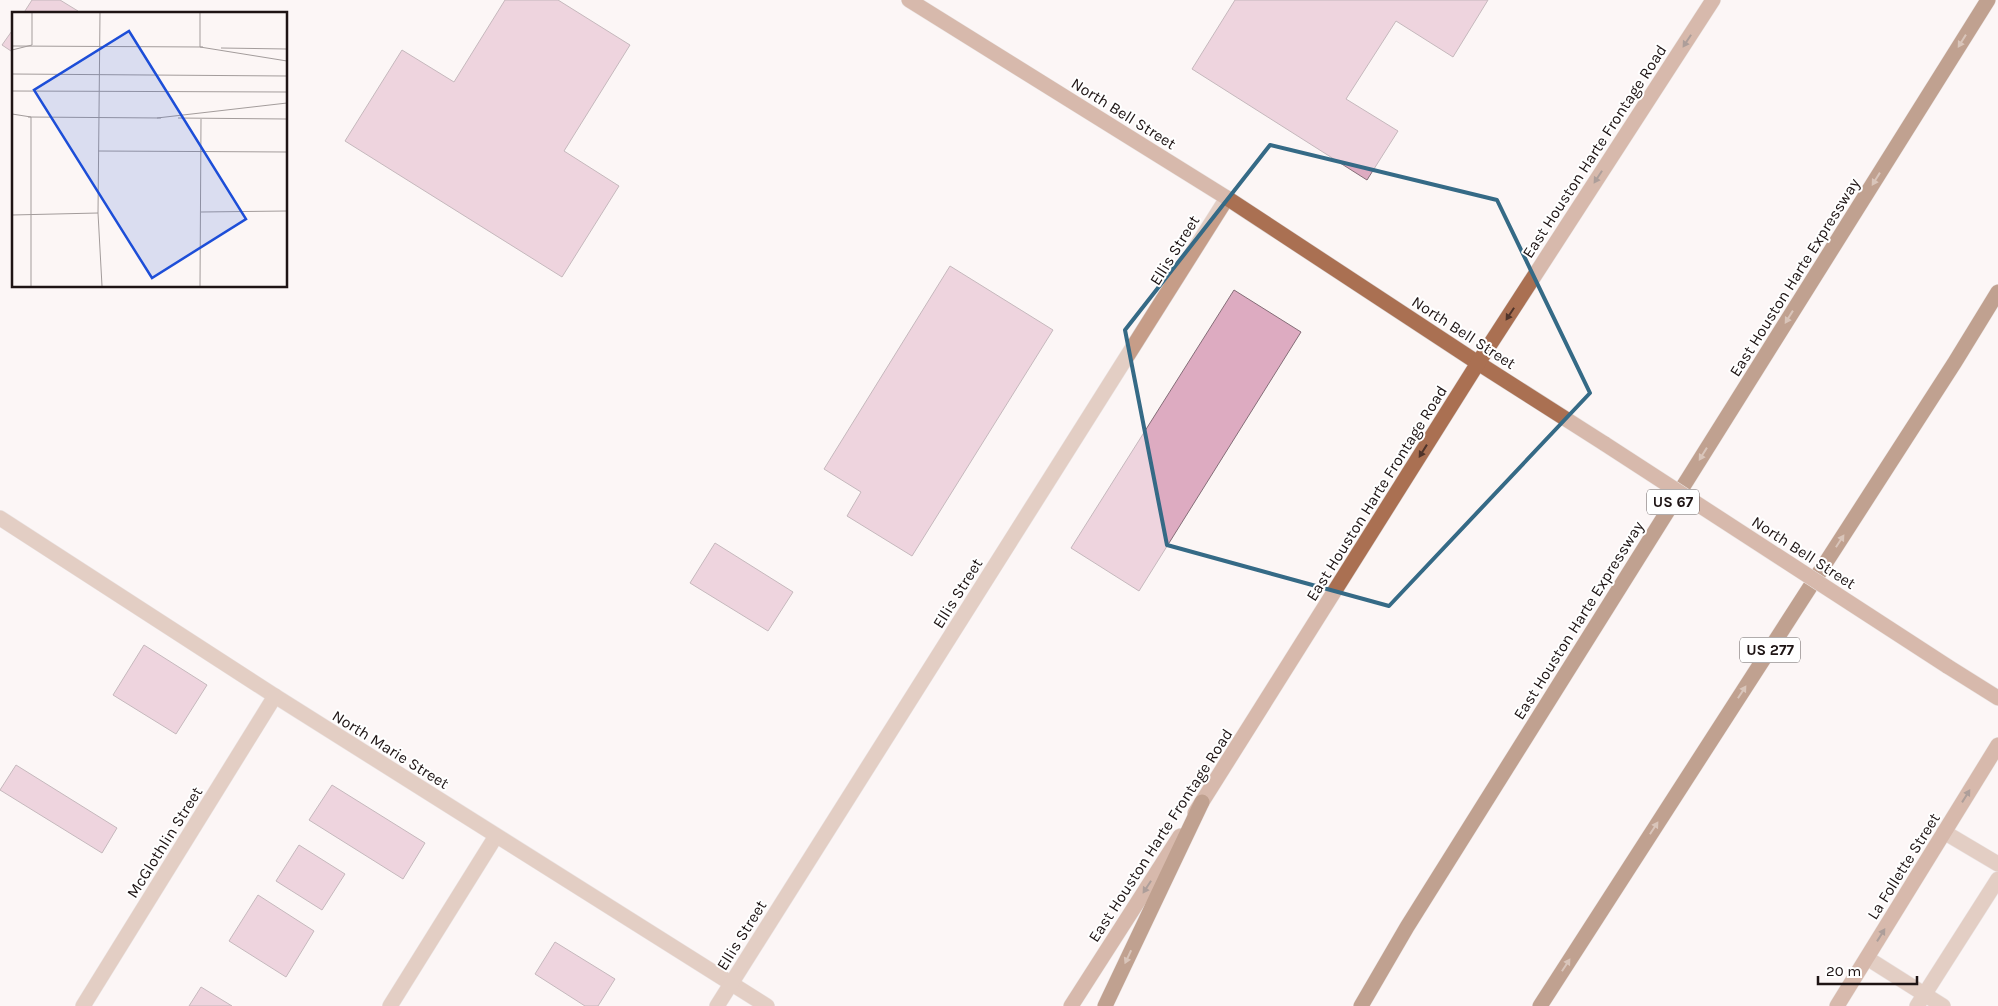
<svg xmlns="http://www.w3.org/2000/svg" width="1998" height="1006" viewBox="0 0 1998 1006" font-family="Karla,sans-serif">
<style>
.building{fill:#ddabc1;stroke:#846d77}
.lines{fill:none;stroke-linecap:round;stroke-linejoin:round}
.lane-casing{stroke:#d8d2d1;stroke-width:16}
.street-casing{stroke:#d8d2d1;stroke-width:16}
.secondary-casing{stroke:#d8d2d1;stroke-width:16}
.highway-casing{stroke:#d8d2d1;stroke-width:16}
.lane{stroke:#c69d88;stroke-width:15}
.street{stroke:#c69d88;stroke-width:15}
.secondary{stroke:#aa7052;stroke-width:15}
.highway{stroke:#793a14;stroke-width:15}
.secondary-bridge-casing{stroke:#d8d2d1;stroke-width:16;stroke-linecap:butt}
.secondary-bridge{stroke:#aa7052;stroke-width:15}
.oneway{fill:#4f342a}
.oneway2{fill:#af8972}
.marked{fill:none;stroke:#356a86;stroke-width:4;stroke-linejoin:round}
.labels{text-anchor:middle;stroke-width:4;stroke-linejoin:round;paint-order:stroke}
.shield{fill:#fff;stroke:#625a5a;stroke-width:1}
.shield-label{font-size:15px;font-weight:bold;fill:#1e1414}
.street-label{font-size:16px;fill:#1e1414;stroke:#fff}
.inset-road{fill:none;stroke:#a39c9b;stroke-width:1}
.view{fill:#1d4ed8;fill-opacity:0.15;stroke:#1d4ed8;stroke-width:2.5}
.inset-edge{fill:none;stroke:#1e1414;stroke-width:2.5}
</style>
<rect width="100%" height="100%" fill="#fcf6f5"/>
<!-- building -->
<g class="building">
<polygon points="32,0 60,0 78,11 76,14 23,14"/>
<polygon points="505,0 558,0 630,45 564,151 619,186 562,277 345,141 402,50 454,82"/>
<polygon points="1235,0 1488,0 1453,57 1396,21 1346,99 1398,131 1367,180 1192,69"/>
<polygon points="14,28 14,53 2,45"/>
<polygon points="950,266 1053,330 912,556 847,516 861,492 824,469"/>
<polygon points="1234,290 1301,332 1139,591 1071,548"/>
<polygon points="715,543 793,592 768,631 690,583"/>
<polygon points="144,645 207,685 176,734 113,695"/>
<polygon points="16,765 117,828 102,853 0,790"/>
<polygon points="332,785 425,843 403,879 309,820"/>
<polygon points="299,845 345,874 322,910 276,881"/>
<polygon points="258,895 314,931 286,977 229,941"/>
<polygon points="555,942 615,979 598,1006 585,1006 535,974"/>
<polygon points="201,987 232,1006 189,1006"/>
</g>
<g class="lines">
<!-- lane casing -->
<g class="lane-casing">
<g id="lane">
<polyline points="1944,832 1998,864"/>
<polyline points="1867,958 1943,1006"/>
<polyline points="390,1006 496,836"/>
<polyline points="1917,1006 1998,879"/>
</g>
</g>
<!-- street casing -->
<g class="street-casing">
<g id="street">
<polyline points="0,518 275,696 767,1006"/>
<polyline points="83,1006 275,696"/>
<polyline points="717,1006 1227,198"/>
</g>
</g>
<!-- secondary casing -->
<g class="secondary-casing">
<g id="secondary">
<polyline points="909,0 1227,198 1478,363 1605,444"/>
<polyline points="1947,666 1998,698"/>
<polyline points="1195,813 1478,363 1713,0"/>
<polyline points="1071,1006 1180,836"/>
<polyline points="1837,1006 1998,745"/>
</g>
</g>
<!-- highway casing -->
<g class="highway-casing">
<g id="highway">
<polyline points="1105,1006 1202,802"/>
<polyline points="1361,1006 1407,927 1988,0"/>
<polyline points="1540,1006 1955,362 1998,292"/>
</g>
</g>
<!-- lane -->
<use href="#lane" class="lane"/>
<!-- street -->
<use href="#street" class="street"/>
<!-- secondary -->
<use href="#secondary" class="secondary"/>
<!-- highway -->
<use href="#highway" class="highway"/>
<!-- secondary-bridge casing -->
<g class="secondary-bridge-casing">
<polyline id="secondary-bridge" points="1605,444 1947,666"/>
</g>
<!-- secondary-bridge -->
<use href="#secondary-bridge" class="secondary-bridge"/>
</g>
<!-- one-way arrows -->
<defs><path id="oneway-solid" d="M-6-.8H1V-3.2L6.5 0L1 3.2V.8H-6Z" transform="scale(1.25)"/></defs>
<g class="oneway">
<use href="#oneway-solid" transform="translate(1687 41) rotate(123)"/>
<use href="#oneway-solid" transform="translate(1598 177) rotate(123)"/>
<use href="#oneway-solid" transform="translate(1510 314) rotate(123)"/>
<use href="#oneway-solid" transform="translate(1423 451) rotate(122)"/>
<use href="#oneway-solid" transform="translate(1966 796) rotate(-58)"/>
<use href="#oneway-solid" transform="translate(1147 887) rotate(123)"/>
<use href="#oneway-solid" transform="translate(1881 935) rotate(-58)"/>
</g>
<g class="oneway2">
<use href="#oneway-solid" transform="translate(1962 41) rotate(122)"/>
<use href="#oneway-solid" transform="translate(1876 179) rotate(122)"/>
<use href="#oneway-solid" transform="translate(1789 317) rotate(122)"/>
<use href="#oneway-solid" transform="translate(1703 454) rotate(122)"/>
<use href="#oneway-solid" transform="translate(1840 541) rotate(-57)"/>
<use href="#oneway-solid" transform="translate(1742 692) rotate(-57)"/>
<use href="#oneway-solid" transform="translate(1654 828) rotate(-57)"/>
<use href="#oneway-solid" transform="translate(1128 957) rotate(115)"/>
<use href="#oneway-solid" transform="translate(1566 965) rotate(-57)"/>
</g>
<!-- marked area -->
<path d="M0 0H1998V1006H0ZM 1270,145 L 1497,200 L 1590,393 L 1389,606 L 1167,545 L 1125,330 Z" fill="#fcf6f5" fill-opacity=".55" fill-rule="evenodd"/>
<path class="marked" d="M 1270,145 L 1497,200 L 1590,393 L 1389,606 L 1167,545 L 1125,330 Z"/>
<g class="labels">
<!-- shield labels -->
<g class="shield">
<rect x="1647" y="489.5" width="52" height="25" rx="4"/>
<rect x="1740" y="637.5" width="60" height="25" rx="4"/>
</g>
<g class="shield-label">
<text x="1673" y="507">US 67</text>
<text x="1770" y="655">US 277</text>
</g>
<!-- street labels -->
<g class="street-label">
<text transform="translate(1124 113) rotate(32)" y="6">North Bell Street</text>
<text transform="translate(1594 151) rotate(-57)" y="6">East Houston Harte Frontage Road</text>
<text transform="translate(1174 250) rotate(-58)" y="6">Ellis Street</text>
<text transform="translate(1794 277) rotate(-58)" y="6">East Houston Harte Expressway</text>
<text transform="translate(1464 332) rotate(33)" y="6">North Bell Street</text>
<text transform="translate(1376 493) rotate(-58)" y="6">East Houston Harte Frontage Road</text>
<text transform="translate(1804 552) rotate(33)" y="6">North Bell Street</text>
<text transform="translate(957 593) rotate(-58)" y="6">Ellis Street</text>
<text transform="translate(1578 620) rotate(-58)" y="6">East Houston Harte Expressway</text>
<text transform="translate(391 749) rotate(32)" y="6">North Marie Street</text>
<text transform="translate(1160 835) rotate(-57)" y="6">East Houston Harte Frontage Road</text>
<text transform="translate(164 842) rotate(-58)" y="6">McGlothlin Street</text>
<text transform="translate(1903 866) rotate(-58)" y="6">La Follette Street</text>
<text transform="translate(741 935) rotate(-58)" y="6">Ellis Street</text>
</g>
</g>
<!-- overview -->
<g transform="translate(12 12)">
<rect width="275" height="275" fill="#fcf6f5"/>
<path class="inset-road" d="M 20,1 L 20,33M 88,1 L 86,201 L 90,274M 0,34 L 191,35M 188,35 L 188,1M 188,35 L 275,49M 209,36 L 275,37M 0,38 L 20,33M 0,62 L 275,64M 0,79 L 275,80M 0,102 L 19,105M 16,105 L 149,106M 145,106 L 275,91M 166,106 L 275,107M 86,139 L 275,140M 189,200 L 275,199M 0,203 L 86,201M 19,274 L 19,105M 188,274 L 189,107"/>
<path class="view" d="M 117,19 L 234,207 L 140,266 L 22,78 Z"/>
<rect width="275" height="275" class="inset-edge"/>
</g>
<!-- scale -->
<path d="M1818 976v8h99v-8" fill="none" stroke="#1e1414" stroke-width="2.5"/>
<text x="1826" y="976" font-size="15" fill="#1e1414" stroke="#ffffff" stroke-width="4" paint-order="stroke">20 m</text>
</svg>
